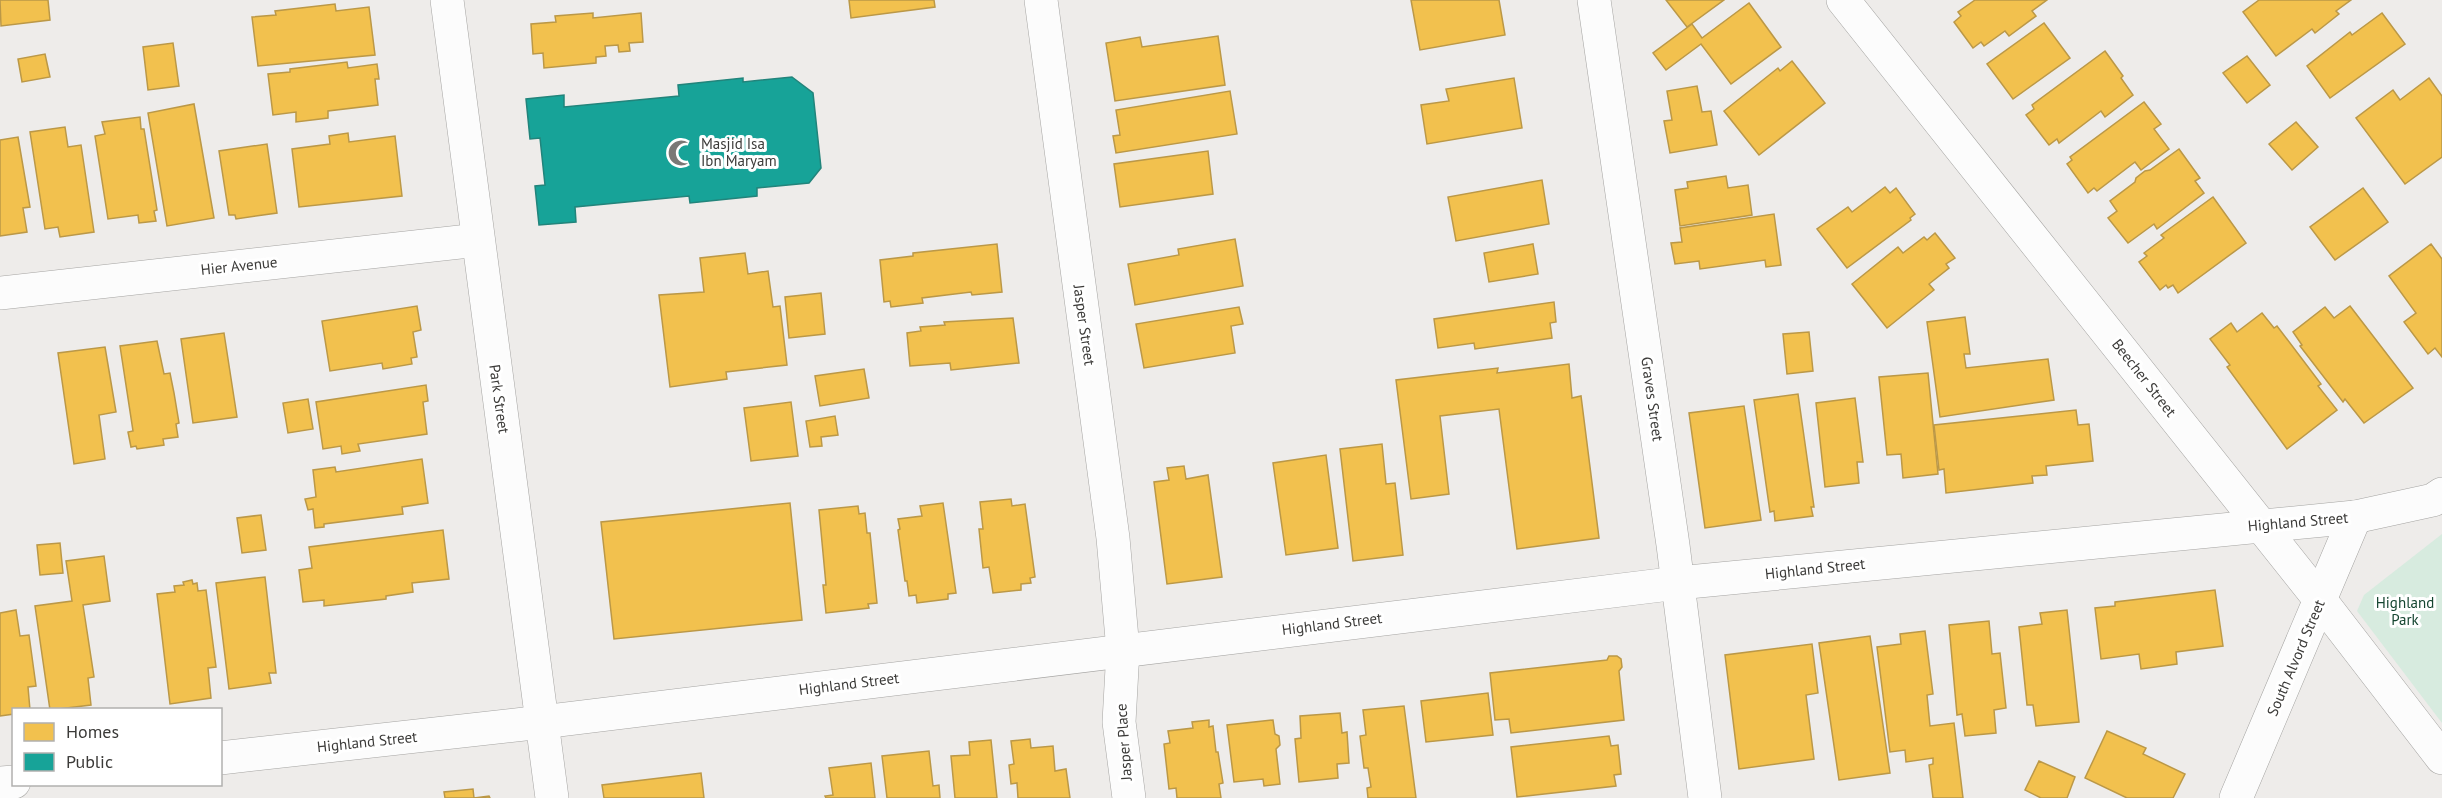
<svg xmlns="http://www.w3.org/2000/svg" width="2442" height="798" viewBox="0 0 2442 798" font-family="'PT Sans',sans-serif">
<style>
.green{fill:#d7ebdf}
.homes{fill:#f2c14e;stroke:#bb9847;stroke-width:1.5}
.public{fill:#17a398;stroke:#22847b;stroke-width:1.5}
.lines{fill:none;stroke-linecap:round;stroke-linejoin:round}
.minor-casing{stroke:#a5a4a2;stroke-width:34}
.minor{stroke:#fcfcfc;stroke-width:33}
.labels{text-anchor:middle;stroke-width:6;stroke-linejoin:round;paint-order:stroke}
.poi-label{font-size:15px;fill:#3b3a38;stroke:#fff;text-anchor:start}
.street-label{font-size:15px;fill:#3b3a38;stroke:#fff}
.park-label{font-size:15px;fill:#144530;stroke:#fff}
</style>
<rect width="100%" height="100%" fill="#eeecea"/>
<!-- green -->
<polygon class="green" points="2442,534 2442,723 2357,611 2364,595"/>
<!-- homes -->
<g class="homes">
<polygon points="0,0 48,0 50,20 1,26"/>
<polygon points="849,0 934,0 935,7 851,18"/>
<polygon points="1411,0 1499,0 1505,35 1420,50"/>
<polygon points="1666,0 1724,0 1687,27"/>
<polygon points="1975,0 2047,0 2032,11 2036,16 2009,36 2005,31 1984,46 1981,42 1973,48 1954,22 1961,16 1958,12"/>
<polygon points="2259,0 2351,0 2336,11 2339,14 2315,33 2312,29 2276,56 2243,12"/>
<polygon points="1749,3 1781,47 1731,84 1701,44 1666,70 1653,53 1692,24 1702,38"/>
<polygon points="335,4 336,11 369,7 375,55 258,66 252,17 276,15 275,11"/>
<polygon points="593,13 593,18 641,13 643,42 629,43 630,51 619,52 618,45 605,46 606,56 596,57 596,63 544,68 543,53 533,54 531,24 556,22 555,16"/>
<polygon points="2382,13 2405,44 2330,98 2307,66 2350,32 2352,35"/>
<polygon points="2044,23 2070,58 2013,99 1987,64"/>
<polygon points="1218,36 1225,85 1115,101 1106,43 1140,37 1142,47"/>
<polygon points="173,43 179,86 148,90 143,47"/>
<polygon points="2105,51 2123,76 2121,78 2133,95 2105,117 2101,111 2059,143 2057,139 2049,145 2026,115 2034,109 2032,105"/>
<polygon points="45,54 50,77 22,82 18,59"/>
<polygon points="2247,56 2270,85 2247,103 2223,73"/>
<polygon points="1792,61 1825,103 1759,155 1724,111 1778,68 1780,71"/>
<polygon points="347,62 348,68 377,64 379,79 375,79 378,105 328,111 328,118 296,122 296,112 273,115 268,74 290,72 290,69"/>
<polygon points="1514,78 1522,128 1427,144 1421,105 1449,101 1446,89"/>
<polygon points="2429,78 2442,96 2442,157 2405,184 2356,118 2393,90 2400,100"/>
<polygon points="1697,86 1702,112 1711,111 1717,145 1670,153 1664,121 1672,120 1667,91"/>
<polygon points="1230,91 1237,134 1116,153 1113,136 1120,135 1116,110"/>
<polygon points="2144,102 2161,124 2154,129 2169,149 2141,170 2135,162 2097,191 2094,188 2088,193 2067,164 2072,160 2070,157"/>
<polygon points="194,104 214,218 167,226 148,113"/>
<polygon points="140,117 141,129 144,129 157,210 154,211 156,221 139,223 138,215 108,219 95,136 105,134 102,122"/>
<polygon points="2296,122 2318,147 2292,170 2269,144"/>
<polygon points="65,127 68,147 81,145 94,232 60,237 58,227 45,229 30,132"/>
<polygon points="348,133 349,142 395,136 402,196 299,207 292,149 330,144 329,136"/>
<polygon points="18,137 30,207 23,208 27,232 0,236 0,140"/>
<polygon points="267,144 277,213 236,219 235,215 229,215 219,151"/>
<polygon points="2179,149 2200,178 2195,181 2204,193 2157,229 2154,224 2128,243 2108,218 2117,211 2110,201 2135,182 2136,178 2145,171 2150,170"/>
<polygon points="1208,151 1213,194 1120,207 1114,164"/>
<polygon points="1726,176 1728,188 1748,185 1752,215 1680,226 1675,190 1688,188 1687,182"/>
<polygon points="1542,180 1549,224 1456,241 1448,197"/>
<polygon points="1885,187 1890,193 1896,188 1915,214 1910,218 1911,220 1847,268 1817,229 1848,207 1852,212"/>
<polygon points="2363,188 2388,222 2335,260 2310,227"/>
<polygon points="2213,197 2246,243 2178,293 2173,285 2168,288 2166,285 2160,290 2139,262 2147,256 2144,253 2164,238 2161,235"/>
<polygon points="1774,214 1781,265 1766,267 1765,260 1700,269 1699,261 1675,264 1671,243 1682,242 1680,228"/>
<polygon points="1935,233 1955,258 1946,264 1949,268 1929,284 1934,290 1887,328 1852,284 1898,247 1903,253 1924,237 1927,240"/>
<polygon points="1235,239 1243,286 1135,305 1128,264 1179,255 1178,249"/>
<polygon points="997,244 1002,292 972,295 971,292 922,298 923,303 891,307 890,301 884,302 880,260 913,256 913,253"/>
<polygon points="1533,244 1538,274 1489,282 1484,253"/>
<polygon points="2431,244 2442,259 2442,357 2435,348 2428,354 2404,322 2416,313 2389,276"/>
<polygon points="745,253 748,274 768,271 773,307 780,306 787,365 726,372 727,379 670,387 659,295 704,292 700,258"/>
<polygon points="821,293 825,334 789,338 785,297"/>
<polygon points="1554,302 1556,322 1550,323 1552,338 1475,349 1474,343 1438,348 1434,319"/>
<polygon points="417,306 421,330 413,332 417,357 411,358 412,364 383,369 382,363 330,371 322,321"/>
<polygon points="2350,306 2413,388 2364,423 2345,399 2343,402 2300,346 2302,345 2293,332 2325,307 2334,318"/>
<polygon points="1239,307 1243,324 1231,326 1235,353 1144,368 1136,324"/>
<polygon points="2262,313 2274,328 2277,326 2321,384 2318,386 2337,410 2287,449 2227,367 2230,365 2210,339 2231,323 2237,332"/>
<polygon points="1965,317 1970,354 1964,354 1966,368 2048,359 2054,400 1940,417 1927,322"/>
<polygon points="1013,318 1019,363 951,370 950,363 910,366 907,333 921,331 920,327 945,325 944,322"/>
<polygon points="1809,332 1813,371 1787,374 1783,334"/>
<polygon points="224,333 237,417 193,423 181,339"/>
<polygon points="157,341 164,374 170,373 174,393 179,423 176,424 178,437 163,439 164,445 137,449 136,446 131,447 128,432 133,431 120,346"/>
<polygon points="105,347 116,412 99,415 105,459 74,464 58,353"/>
<polygon points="1569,364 1572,398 1581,396 1599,538 1517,549 1499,409 1440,416 1449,494 1411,499 1396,380 1498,368 1497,373"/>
<polygon points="864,369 869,398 820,406 815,376"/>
<polygon points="1928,373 1938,474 1903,478 1901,454 1887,455 1879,377"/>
<polygon points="426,385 428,401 423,402 427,434 358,444 360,451 342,454 341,446 323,449 316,402"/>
<polygon points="1798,394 1814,507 1811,507 1813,516 1775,521 1774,511 1770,512 1754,400"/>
<polygon points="1855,398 1863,462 1857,462 1859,483 1825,487 1816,403"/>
<polygon points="308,399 313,429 288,433 283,403"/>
<polygon points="791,402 798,456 751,461 744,408"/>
<polygon points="1744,406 1761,520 1705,528 1689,413"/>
<polygon points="2076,410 2078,425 2089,424 2093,461 2046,466 2047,475 2032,476 2033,483 1946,493 1944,469 1939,470 1934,425"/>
<polygon points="835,416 838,435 821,437 822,446 810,447 806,421"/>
<polygon points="1382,444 1386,484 1395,483 1403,555 1353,561 1340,449"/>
<polygon points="1326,455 1338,548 1286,555 1273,463"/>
<polygon points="422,459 428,503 402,507 403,514 324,524 324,527 315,528 313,509 308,510 305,499 316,497 313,470 335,467 336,472"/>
<polygon points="1184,466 1186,479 1208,475 1222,577 1167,584 1154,482 1169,480 1167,468"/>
<polygon points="1011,499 1012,506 1025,504 1035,577 1030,578 1031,583 1021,584 1021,590 993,593 989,567 983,568 979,529 983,529 980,502"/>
<polygon points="790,503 802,620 614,639 601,522"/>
<polygon points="943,503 956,593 948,594 948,599 917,603 916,595 909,596 907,581 905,581 898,530 900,529 898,519 922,516 920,506"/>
<polygon points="858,506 859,514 865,513 867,533 870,533 877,603 868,604 869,608 826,613 823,585 826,585 819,510"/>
<polygon points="261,515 266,550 242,553 237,518"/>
<polygon points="443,530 449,579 412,583 413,592 386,596 386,599 324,606 324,600 303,602 299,570 312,568 309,547"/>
<polygon points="60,543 63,573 40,575 37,545"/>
<polygon points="104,556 110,601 83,605 94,677 88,678 91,705 50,710 35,606 72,601 66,561"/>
<polygon points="265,577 276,673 269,673 271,683 229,689 216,583"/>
<polygon points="192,580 193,584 197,583 198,591 206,590 216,667 208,668 211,698 170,704 157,594 175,592 174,586 184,585 183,582"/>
<polygon points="2215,590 2223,646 2176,652 2177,664 2141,669 2139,654 2101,659 2095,608 2115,606 2115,602"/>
<polygon points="16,610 20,636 29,635 36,686 28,687 30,710 14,710 14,714 0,716 0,613"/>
<polygon points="2067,610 2079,722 2036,726 2033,705 2027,705 2019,627 2042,624 2040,613"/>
<polygon points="1989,621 1992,654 2000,653 2006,708 1994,710 1996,733 1965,736 1962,714 1957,715 1949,625"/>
<polygon points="1925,631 1933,694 1927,695 1930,726 1954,723 1963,798 1933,798 1929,765 1933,764 1933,758 1906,762 1905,750 1890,752 1877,647 1901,644 1900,634"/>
<polygon points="1870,636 1890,773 1839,780 1819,643"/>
<polygon points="1812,644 1818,693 1806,695 1814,759 1739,769 1725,655"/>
<polygon points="1609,656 1617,656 1621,659 1622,667 1619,671 1624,720 1511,733 1509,719 1495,720 1490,673 1607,660"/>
<polygon points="1488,693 1493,735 1426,742 1421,701"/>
<polygon points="1404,706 1416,798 1368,798 1367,788 1371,787 1368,768 1364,768 1360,736 1366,735 1363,710"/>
<polygon points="1340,713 1342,733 1347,732 1349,763 1337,764 1338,778 1299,782 1295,739 1301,738 1300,716"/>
<polygon points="1209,720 1209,727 1213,726 1216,752 1218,752 1223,783 1219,784 1221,798 1177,798 1176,788 1169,789 1164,744 1170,743 1168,731 1193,728 1192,722"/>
<polygon points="1273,720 1275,734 1279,736 1280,745 1276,749 1280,784 1264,786 1263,779 1234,782 1227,725"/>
<polygon points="2107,731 2146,748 2143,754 2185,774 2173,798 2127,798 2085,778"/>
<polygon points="1609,736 1611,746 1618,745 1621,774 1614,775 1616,786 1517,797 1511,747"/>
<polygon points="1030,739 1031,748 1053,746 1055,771 1066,769 1070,798 1018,798 1017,783 1011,784 1009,765 1014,764 1011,741"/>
<polygon points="991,740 997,798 955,798 951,756 970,755 969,742"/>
<polygon points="929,751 933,786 939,785 940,798 887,798 882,756"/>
<polygon points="2039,761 2075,777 2067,798 2041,798 2025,790"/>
<polygon points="871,763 875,798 826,798 825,796 833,795 829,768"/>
<polygon points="701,773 704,798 604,798 602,785"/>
<polygon points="473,789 474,798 489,796 490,798 445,798 444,792"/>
</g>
<!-- public -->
<polygon class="public" points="792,77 813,93 821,168 809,183 757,188 757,196 690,203 689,196 575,207 576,222 539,225 535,186 545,185 540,138 530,139 526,99 564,95 564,107 679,96 678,85 743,78 743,82"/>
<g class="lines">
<!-- minor casing -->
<g class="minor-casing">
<g id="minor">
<polyline points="447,0 552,798"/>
<polyline points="1041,0 1113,538 1123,650 1119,722 1129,798"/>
<polyline points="1594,0 1673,545 1705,798"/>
<polyline points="1843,0 2321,601 2442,758"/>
<polyline points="0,293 478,240"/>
<polyline points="220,758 542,722 1678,583 2355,517 2433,500 2442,494"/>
<polyline points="0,783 14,782"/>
<polyline points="2236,798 2355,517"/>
</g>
</g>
<!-- minor -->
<use href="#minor" class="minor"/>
</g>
<!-- icons -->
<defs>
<g id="mosque-bare" transform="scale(2.07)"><path d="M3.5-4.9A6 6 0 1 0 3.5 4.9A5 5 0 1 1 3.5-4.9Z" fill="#7a7876" stroke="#fff" stroke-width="2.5" paint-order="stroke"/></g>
</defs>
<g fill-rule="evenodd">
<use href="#mosque-bare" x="681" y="153"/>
</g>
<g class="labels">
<!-- poi labels -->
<g class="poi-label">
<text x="701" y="149">Masjid Isa<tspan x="701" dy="17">Ibn Maryam</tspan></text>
</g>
<!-- street labels -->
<g class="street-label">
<text transform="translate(239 266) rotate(-6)" y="5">Hier Avenue</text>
<text transform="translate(1084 325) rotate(82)" y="5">Jasper Street</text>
<text transform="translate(2144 378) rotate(52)" y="5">Beecher Street</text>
<text transform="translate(499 399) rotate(82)" y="5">Park Street</text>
<text transform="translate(1652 399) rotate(82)" y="5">Graves Street</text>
<text transform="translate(2298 522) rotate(-5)" y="5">Highland Street</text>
<text transform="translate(1815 569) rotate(-6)" y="5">Highland Street</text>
<text transform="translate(1332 624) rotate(-7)" y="5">Highland Street</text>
<text transform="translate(2296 658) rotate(-67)" y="5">South Alvord Street</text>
<text transform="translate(849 684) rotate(-7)" y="5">Highland Street</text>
<text transform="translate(367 742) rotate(-6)" y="5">Highland Street</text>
<text transform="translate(1124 742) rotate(-94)" y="5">Jasper Place</text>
</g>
<!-- park labels -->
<g class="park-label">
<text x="2405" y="608">Highland<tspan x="2405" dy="17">Park</tspan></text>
</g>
</g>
<!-- legend -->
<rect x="12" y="708" width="210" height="78" fill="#ffffff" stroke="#b1b0af" stroke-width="1.5"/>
<rect x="24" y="723" width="30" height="18" fill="#f2c14e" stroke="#b1b0af" stroke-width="1.5"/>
<text x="66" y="738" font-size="18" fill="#3b3a38">Homes</text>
<rect x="24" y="753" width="30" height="18" fill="#17a398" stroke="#b1b0af" stroke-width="1.5"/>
<text x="66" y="768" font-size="18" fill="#3b3a38">Public</text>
</svg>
